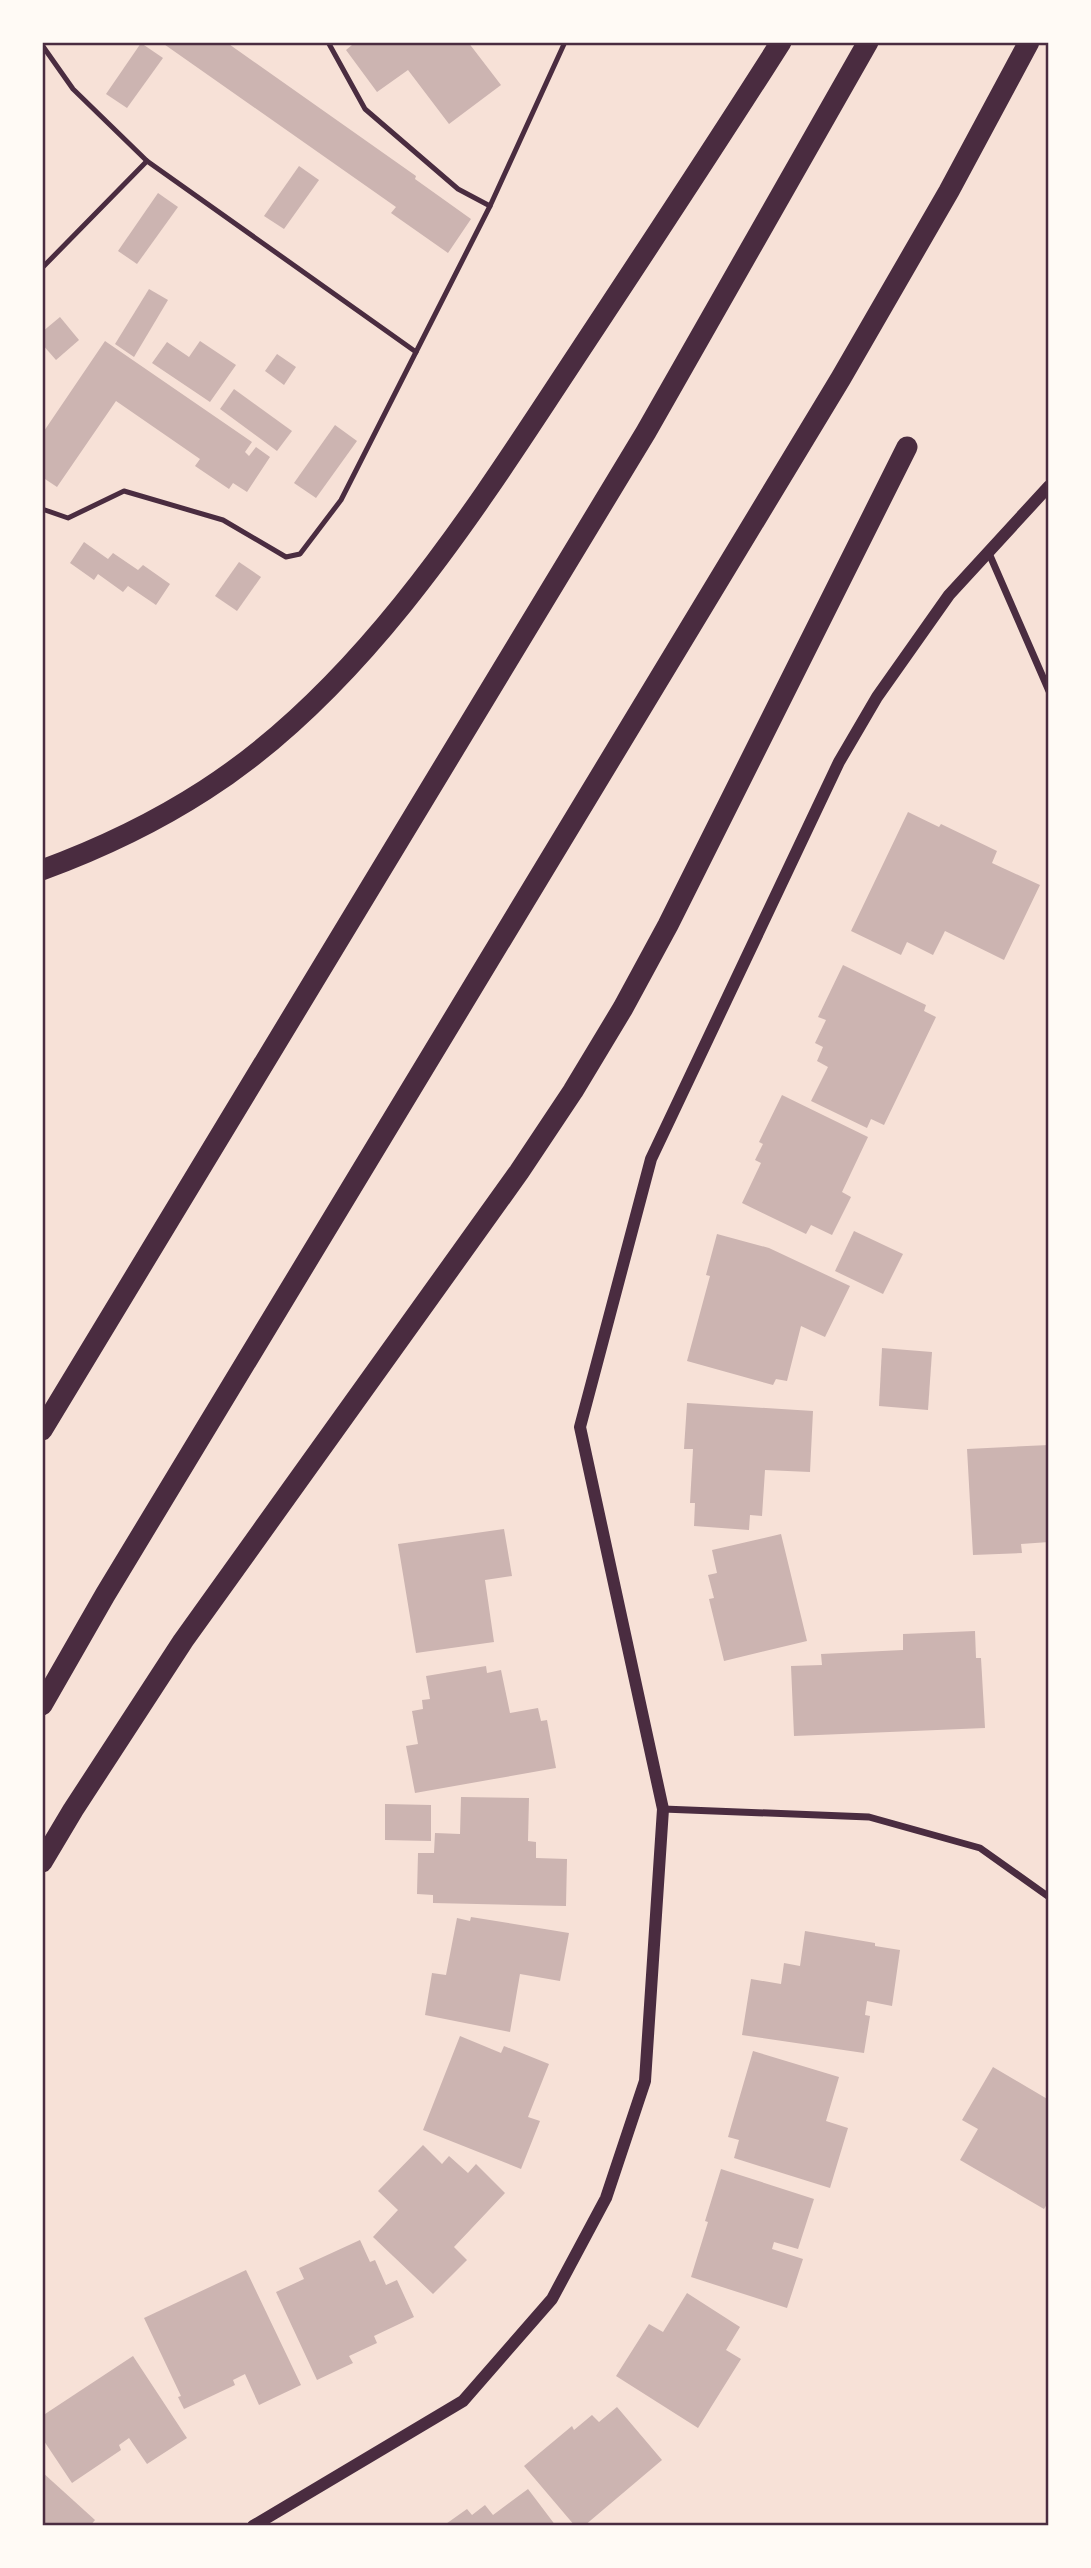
<svg xmlns="http://www.w3.org/2000/svg" width="1091" height="2568" viewBox="0 0 1091 2568" font-family="'Zilla Slab',serif">
<style>
.building{fill:#ccb4b1}
.lines{fill:none;stroke-linecap:round;stroke-linejoin:round}
.service{stroke:#4a2c40;stroke-width:5}
.minor{stroke:#4a2c40;stroke-width:7}
.tertiary{stroke:#4a2c40;stroke-width:12}
.motorway{stroke:#4a2c40;stroke-width:21}
.neatline{fill:none;stroke:#4a2c40;stroke-width:2.5}
</style>
<rect width="100%" height="100%" fill="#f7e1d7"/>
<!-- building -->
<g class="building">
<polygon points="161,42 226,42 416,176 415,179 471,219 448,253 391,213 396,207"/>
<polygon points="349,42 468,42 501,85 449,124 408,70 377,92 346,50 352,45"/>
<polygon points="141,43 163,58 127,108 106,94"/>
<polygon points="299,166 319,180 284,229 264,216"/>
<polygon points="158,193 178,207 137,264 118,251"/>
<polygon points="149,289 168,300 134,357 115,344"/>
<polygon points="60,317 79,340 56,360 42,344 42,332"/>
<polygon points="105,341 252,442 245,452 249,456 256,447 270,457 247,492 233,483 229,489 195,466 200,459 116,401 57,487 42,477 42,434"/>
<polygon points="200,341 236,365 210,402 152,363 167,342 189,357"/>
<polygon points="277,354 296,367 284,385 265,371"/>
<polygon points="234,389 292,431 277,451 220,409"/>
<polygon points="335,425 357,441 316,498 294,483"/>
<polygon points="84,542 108,559 113,553 138,570 143,565 170,584 156,605 128,586 123,592 98,574 94,580 70,563"/>
<polygon points="239,562 261,577 237,611 215,596"/>
<polygon points="908,812 939,827 941,824 997,851 992,863 1040,885 1004,960 945,931 933,955 907,942 901,955 851,931"/>
<polygon points="843,965 926,1005 924,1011 936,1017 884,1125 871,1119 867,1128 811,1101 828,1067 817,1061 823,1047 815,1043 826,1020 818,1017"/>
<polygon points="782,1095 868,1137 842,1192 851,1197 832,1235 811,1225 806,1234 742,1203 761,1163 755,1160 763,1144 759,1142"/>
<polygon points="854,1231 903,1254 883,1294 835,1271"/>
<polygon points="717,1234 769,1248 850,1286 825,1337 801,1326 787,1381 776,1379 773,1385 687,1361 710,1276 706,1275"/>
<polygon points="882,1348 932,1352 928,1410 879,1406"/>
<polygon points="687,1403 813,1411 810,1472 765,1470 762,1516 750,1515 749,1530 694,1526 695,1503 690,1503 693,1449 684,1449"/>
<polygon points="1049,1445 1049,1542 1021,1544 1022,1553 973,1555 967,1449"/>
<polygon points="504,1529 512,1576 485,1580 494,1642 416,1653 398,1544"/>
<polygon points="781,1534 807,1641 724,1661 709,1599 714,1598 708,1575 717,1573 712,1550"/>
<polygon points="975,1631 976,1658 981,1658 985,1728 794,1736 791,1666 822,1665 821,1654 903,1650 903,1634"/>
<polygon points="486,1666 487,1673 501,1670 510,1713 538,1708 541,1721 547,1720 556,1768 415,1793 406,1746 418,1744 412,1711 423,1709 422,1700 430,1699 426,1676"/>
<polygon points="461,1797 529,1798 528,1841 536,1842 536,1858 567,1859 566,1906 433,1903 433,1895 417,1894 418,1853 434,1853 435,1833 460,1834"/>
<polygon points="385,1804 431,1805 431,1841 385,1840"/>
<polygon points="471,1917 569,1933 560,1981 520,1974 510,2032 425,2015 432,1973 446,1975 457,1918 470,1921"/>
<polygon points="805,1931 875,1943 875,1946 900,1950 892,2006 867,2001 865,2015 870,2016 864,2053 742,2035 751,1979 781,1984 784,1963 800,1966"/>
<polygon points="460,2036 501,2053 504,2046 549,2064 528,2117 540,2121 521,2169 423,2130"/>
<polygon points="753,2051 839,2077 826,2121 848,2128 830,2188 734,2158 739,2140 728,2137"/>
<polygon points="993,2067 1049,2100 1049,2201 1044,2209 960,2160 978,2129 962,2120"/>
<polygon points="423,2145 442,2164 449,2156 468,2173 476,2164 505,2193 454,2247 467,2260 433,2294 373,2237 398,2210 378,2191"/>
<polygon points="721,2169 814,2199 798,2249 774,2242 772,2249 803,2259 787,2308 691,2277 708,2222 705,2221"/>
<polygon points="360,2240 370,2262 375,2260 386,2285 397,2280 414,2317 374,2336 377,2343 349,2356 353,2363 317,2380 276,2292 304,2279 299,2268"/>
<polygon points="246,2270 301,2385 259,2405 245,2374 233,2380 235,2385 184,2409 178,2397 181,2396 144,2318"/>
<polygon points="687,2293 740,2327 726,2350 741,2359 698,2428 616,2376 649,2324 663,2332"/>
<polygon points="133,2356 187,2438 147,2464 129,2438 119,2445 121,2450 72,2483 42,2438 42,2416"/>
<polygon points="617,2407 662,2460 584,2526 575,2526 524,2466 572,2426 574,2430 592,2415 599,2422"/>
<polygon points="42,2472 95,2520 90,2526 42,2526"/>
<polygon points="528,2489 556,2526 443,2526 467,2509 472,2515 485,2505 493,2515"/>
</g>
<g class="lines">
<!-- service -->
<g class="service">
<polyline points="328,42 365,109 458,189 490,206"/>
<polyline points="42,45 73,89 147,161 416,352"/>
<polyline points="42,268 147,161"/>
<polyline points="42,509 68,518 124,491 223,520 286,557 300,554 341,500 490,206 565,42"/>
</g>
<!-- minor -->
<g class="minor">
<polyline points="988,551 1049,691"/>
<polyline points="663,1809 869,1817 980,1848 1049,1897"/>
</g>
<!-- tertiary -->
<polyline class="tertiary" points="253,2526 463,2401 552,2299 606,2198 645,2081 663,1809 580,1427 651,1159 839,762 877,697 949,595 1049,486"/>
<!-- motorway -->
<g class="motorway">
<path d="M 42,870 C 99,849 154,823 205,790 C 364,688 477,507 579,352 C 647,249 715,146 781,42"/>
<polyline points="42,1430 646,432 868,42"/>
<polyline points="42,1705 105,1595 841,378 949,191 1029,42"/>
<polyline points="42,1862 73,1810 183,1641 519,1172 573,1091 623,1008 668,925 907,447"/>
</g>
</g>
<!-- border -->
<rect width="1091" height="2568" fill="none" stroke="#fffaf5" stroke-width="88"/>
<rect x="44" y="44" width="1003" height="2480" class="neatline"/>
</svg>
